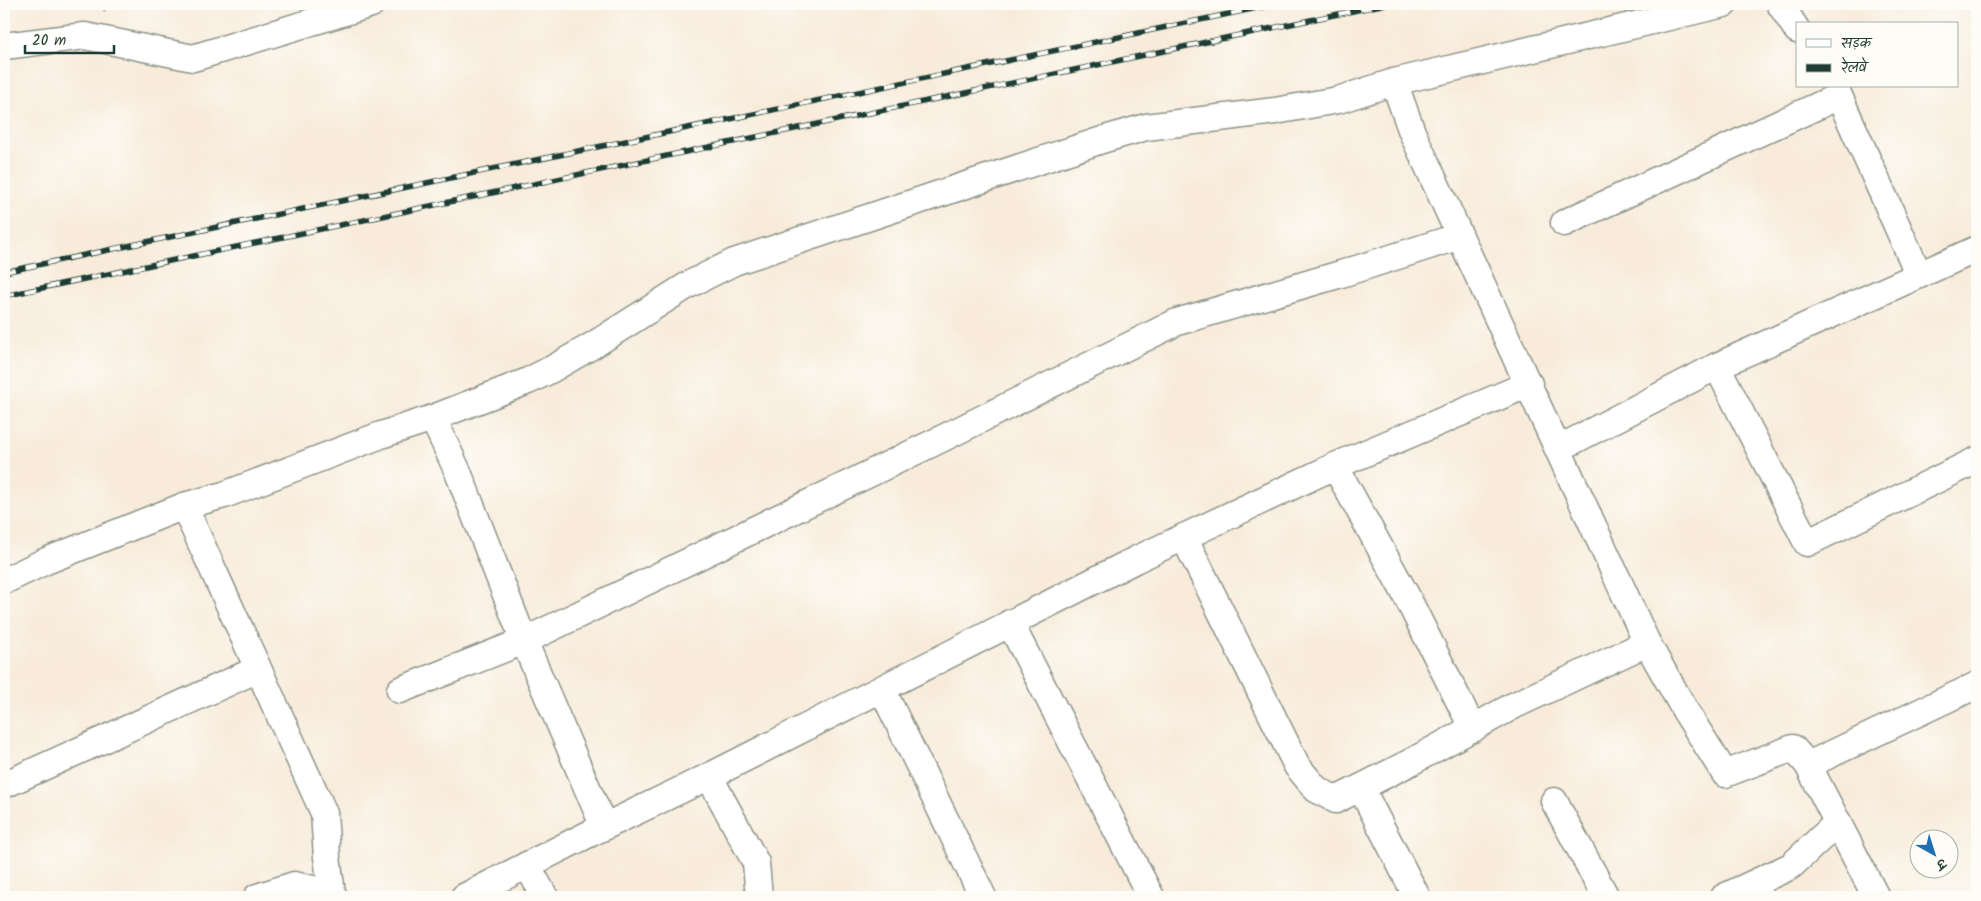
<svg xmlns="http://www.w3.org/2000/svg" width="1981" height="901" viewBox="0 0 1981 901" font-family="Kalam,'Playpen Sans Deva',sans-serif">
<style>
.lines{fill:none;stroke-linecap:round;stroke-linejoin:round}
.minor-casing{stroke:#8c9487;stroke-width:29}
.path{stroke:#8c9487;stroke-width:3;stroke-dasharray:1 4;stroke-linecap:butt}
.minor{stroke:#fff;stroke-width:26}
.rail-casing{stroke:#1f3d34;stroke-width:5.5}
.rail{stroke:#fdfcf7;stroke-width:4;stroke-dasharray:11;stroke-linecap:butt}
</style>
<rect width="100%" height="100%" fill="#fdfcf7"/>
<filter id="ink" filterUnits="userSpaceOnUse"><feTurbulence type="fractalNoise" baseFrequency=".02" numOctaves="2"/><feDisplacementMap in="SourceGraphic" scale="10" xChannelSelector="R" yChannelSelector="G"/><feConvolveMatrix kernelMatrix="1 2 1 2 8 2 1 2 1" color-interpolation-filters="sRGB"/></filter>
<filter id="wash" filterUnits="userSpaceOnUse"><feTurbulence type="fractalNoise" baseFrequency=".0096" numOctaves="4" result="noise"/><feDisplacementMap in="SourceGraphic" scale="20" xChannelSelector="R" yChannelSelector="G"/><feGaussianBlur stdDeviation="1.12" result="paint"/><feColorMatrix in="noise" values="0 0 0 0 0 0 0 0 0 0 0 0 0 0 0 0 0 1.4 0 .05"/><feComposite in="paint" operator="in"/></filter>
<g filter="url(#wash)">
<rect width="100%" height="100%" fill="#f8ebda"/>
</g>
<g filter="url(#ink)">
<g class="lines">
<!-- minor casing -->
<g class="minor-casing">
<g id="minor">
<polyline points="1780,4 1797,30"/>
<polyline points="4,46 85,36 193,58 371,4"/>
<polyline points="1394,82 1412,132 1647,643 1686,712 1725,774 1793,748 1808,765 1876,897"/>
<polyline points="1564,223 1839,96 1919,275"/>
<polyline points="1717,366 1977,249"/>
<polyline points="433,418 528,381 552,369 595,344 688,285 734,262 1105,139 1146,127 1275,111 1338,100 1394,82 1724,4"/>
<polyline points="1558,449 1717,366 1807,543 1977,460"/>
<polyline points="1335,466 1406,595 1473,729"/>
<polyline points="184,506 324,813 327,857 332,893"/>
<polyline points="1184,537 1297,766 1316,789 1336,800 1411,762 1513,706 1647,643"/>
<polyline points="4,581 46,561 184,506 224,495 381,435 433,418 458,472 524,641 604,827"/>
<polyline points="1010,623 1151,897"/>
<polyline points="882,689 983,897"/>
<polyline points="400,690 524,641 935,442 1177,322 1341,274 1460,236"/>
<polyline points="1808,765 1977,685"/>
<polyline points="709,776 756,863 759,897"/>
<polyline points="4,785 258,669"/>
<polyline points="1361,788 1417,897"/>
<polyline points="1554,801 1606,897"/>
<polyline points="527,865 545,897"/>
<polyline points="257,897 294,885 332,893 334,897"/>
<polyline points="464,897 587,835 714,774 1135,560 1335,466 1529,384"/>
<polyline points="1724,897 1791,866 1838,822"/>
</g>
</g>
<!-- path -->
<polyline class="path" points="104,11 109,4"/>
<!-- minor -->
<use href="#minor" class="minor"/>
<!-- rail casing -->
<g class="rail-casing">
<g id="rail">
<polyline points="4,272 1276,4"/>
<polyline points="4,296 1386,4"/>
</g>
</g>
<!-- rail -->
<use href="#rail" class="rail"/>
</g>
</g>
<!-- margin -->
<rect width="1981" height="901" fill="none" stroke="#fdfcf7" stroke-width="20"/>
<!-- legend -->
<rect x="1796" y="22" width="162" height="65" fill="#fdfcf7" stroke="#a4b0a9"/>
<rect x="1806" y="39" width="25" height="8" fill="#ffffff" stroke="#a4b0a9"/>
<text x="1841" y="48" font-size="15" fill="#1f3d34">सड़क</text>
<rect x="1806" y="64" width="25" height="8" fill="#1f3d34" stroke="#a4b0a9"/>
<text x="1841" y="72" font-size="15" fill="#1f3d34">रेलवे</text>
<!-- north arrow -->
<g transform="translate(1934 854) rotate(141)"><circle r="24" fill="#fdfcf7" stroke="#a4b0a9"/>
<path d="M0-4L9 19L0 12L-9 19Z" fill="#1f6fb2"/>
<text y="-8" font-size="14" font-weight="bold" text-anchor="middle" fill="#1f3d34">उ</text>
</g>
<!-- scale -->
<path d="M25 45v8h89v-8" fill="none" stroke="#1f3d34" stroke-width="2.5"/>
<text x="32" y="45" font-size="15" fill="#1f3d34" stroke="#fdfcf7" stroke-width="4" paint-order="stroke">20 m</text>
</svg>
